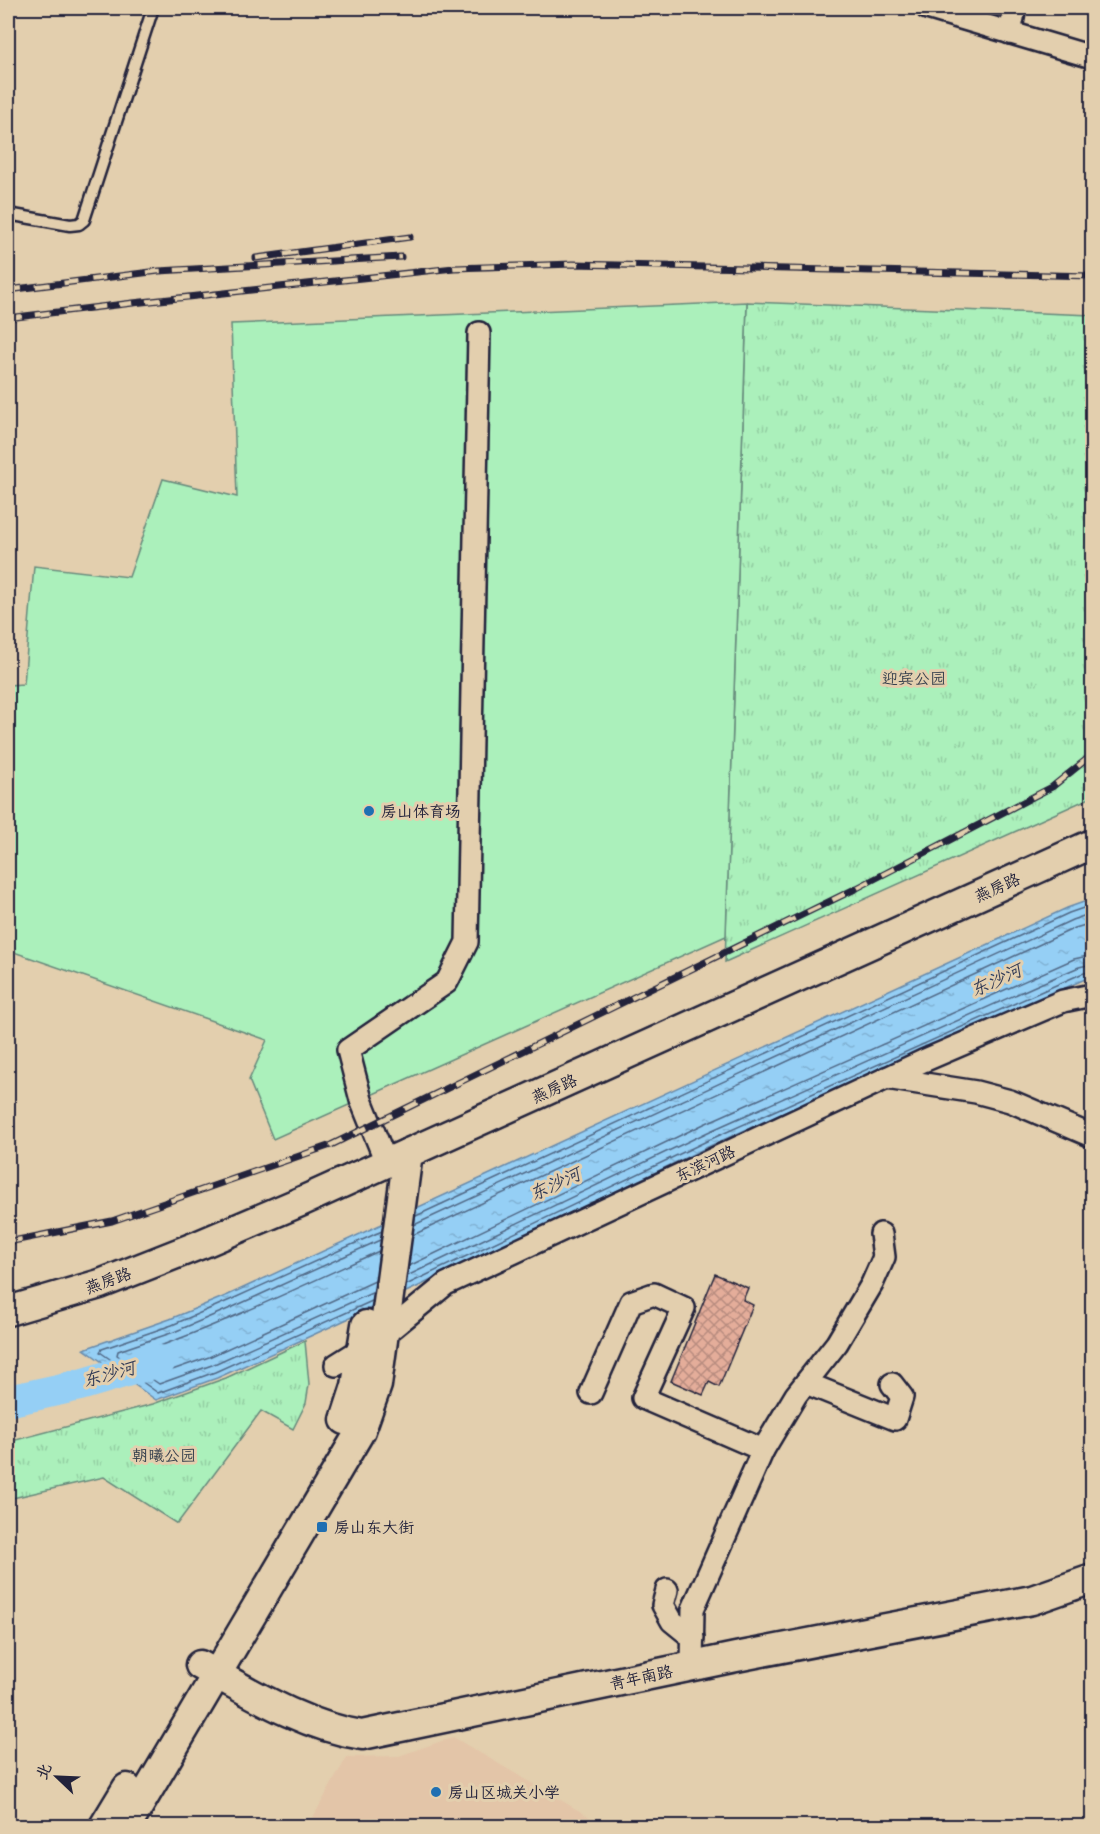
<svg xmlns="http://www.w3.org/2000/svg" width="1100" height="1834" viewBox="0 0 1100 1834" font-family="Sriracha,'LXGW WenKai TC',sans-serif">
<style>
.built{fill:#e3c5a8}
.park{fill:url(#park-tufts);stroke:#66897b;stroke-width:1.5}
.pitch{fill:#abf0bb;stroke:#66897b;stroke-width:1.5}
.water{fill:url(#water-ripples);stroke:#678aab;stroke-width:1.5}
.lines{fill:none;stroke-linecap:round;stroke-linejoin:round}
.shore{stroke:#506785;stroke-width:1.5}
.river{stroke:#95cff5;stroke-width:32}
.building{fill:url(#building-cross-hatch);stroke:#22223b;stroke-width:1.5}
.lane-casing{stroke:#22223b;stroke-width:15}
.street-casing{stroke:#22223b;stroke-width:26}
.secondary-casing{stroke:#22223b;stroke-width:33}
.lane{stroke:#e3cfae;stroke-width:10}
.street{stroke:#e3cfae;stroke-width:21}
.secondary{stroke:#e3cfae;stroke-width:28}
.rail-casing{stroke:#22223b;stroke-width:7}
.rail{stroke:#e3cfae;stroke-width:4.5;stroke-dasharray:14;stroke-linecap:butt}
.poi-dot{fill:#1f6fb2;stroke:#e3cfae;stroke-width:2}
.labels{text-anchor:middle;stroke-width:6;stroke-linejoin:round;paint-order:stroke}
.park-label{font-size:16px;fill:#37414e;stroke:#e3cfae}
.poi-label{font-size:16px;fill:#22223b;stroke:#e3cfae;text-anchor:start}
.street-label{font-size:16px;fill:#22223b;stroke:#e3cfae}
.water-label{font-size:18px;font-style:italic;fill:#333c57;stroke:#e3cfae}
</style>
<defs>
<pattern id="park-tufts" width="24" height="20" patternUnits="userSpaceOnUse" patternTransform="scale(1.5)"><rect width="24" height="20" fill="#abf0bb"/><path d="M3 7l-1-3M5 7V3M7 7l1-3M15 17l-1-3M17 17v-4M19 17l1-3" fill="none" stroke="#93cea2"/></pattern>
<pattern id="water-ripples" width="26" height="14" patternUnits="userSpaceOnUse" patternTransform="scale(1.5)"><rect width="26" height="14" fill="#95cff5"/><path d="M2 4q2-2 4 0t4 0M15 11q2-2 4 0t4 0" fill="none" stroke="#80b1d3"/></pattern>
<pattern id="building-cross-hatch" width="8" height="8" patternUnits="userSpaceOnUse" patternTransform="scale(1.5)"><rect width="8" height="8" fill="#e4ad9a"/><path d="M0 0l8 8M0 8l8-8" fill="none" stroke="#b88c7f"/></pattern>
</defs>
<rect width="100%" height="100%" fill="#e3cfae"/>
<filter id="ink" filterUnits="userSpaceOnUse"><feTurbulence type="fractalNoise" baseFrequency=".0167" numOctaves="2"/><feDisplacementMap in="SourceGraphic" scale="12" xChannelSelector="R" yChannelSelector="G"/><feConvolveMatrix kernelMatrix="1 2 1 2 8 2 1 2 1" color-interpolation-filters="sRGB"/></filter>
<g filter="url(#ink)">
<!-- built -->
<polygon class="built" points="453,1737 605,1826 308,1826 347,1757 399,1756"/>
<!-- park -->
<g class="park">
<polygon points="747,302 1092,315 1092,797 725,962"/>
<polygon points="305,1341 309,1384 306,1403 293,1429 261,1411 177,1524 104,1477 8,1499 8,1442 153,1404 226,1378"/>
</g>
<!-- pitch -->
<polygon class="pitch" points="747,302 726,936 273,1139 249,1080 267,1040 8,950 8,685 24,684 34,566 129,577 163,479 237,497 231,324"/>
<!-- water -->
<polygon class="water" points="1092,899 1092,976 714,1144 419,1286 304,1339 217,1378 156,1400 84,1349 170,1319 228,1295 1067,908"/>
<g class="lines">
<!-- shore -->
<g class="shore">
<polyline points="416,1216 1069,913 1092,905"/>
<polyline points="414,1225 1072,920 1092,913"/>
<polyline points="413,1235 1075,928 1092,923"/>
<polyline points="409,1266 704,1124 1074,959 1092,955"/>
<polyline points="407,1276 708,1132 1035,986 1079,967 1092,964"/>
<path d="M 375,1281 L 209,1357 L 161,1374 L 136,1358 L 138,1354 C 221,1325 300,1287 379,1251"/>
<polyline points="406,1285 711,1139 1038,993 1081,974 1092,971"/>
<polyline points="374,1292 212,1365 159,1384 117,1355 118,1351 174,1332 233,1307 380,1240"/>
<polyline points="372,1301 215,1372 158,1393 100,1352 102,1349 172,1325 230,1300 382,1231"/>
</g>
<!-- river -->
<polyline class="river" points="8,1401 80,1385 160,1361"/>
</g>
<!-- building -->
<polygon class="building" points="715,1274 748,1288 743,1300 753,1305 719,1387 709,1382 703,1395 671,1381"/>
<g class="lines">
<!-- lane casing -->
<g class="lane-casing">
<polyline id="lane" points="8,214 70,225 79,224 84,220 153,8"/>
</g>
<!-- street casing -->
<g class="street-casing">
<g id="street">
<polyline points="927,8 1092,57"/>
<polyline points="1010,33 1015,8"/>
<polyline points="886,1078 976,1092 1010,1101 1092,1136"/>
<polyline points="386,1162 361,1100 348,1050 447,982 467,942 479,333"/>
<polyline points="336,1365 384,1335 446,1284 923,1061 1063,1001 1092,995"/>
<polyline points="806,1383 895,1419 902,1397 892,1384"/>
<polyline points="591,1393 631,1302 654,1294 684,1308 643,1398 763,1450 693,1609 692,1666"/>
<polyline points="763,1450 796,1395 837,1343 872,1284 884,1257 881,1234"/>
<polyline points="667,1590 663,1605 672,1621 693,1638"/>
</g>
</g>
<!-- secondary casing -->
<g class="secondary-casing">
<g id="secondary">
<polyline points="8,1311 100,1284 199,1245 300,1202 1092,844"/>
<polyline points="345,1420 356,1386 366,1325"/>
<path d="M 200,1665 C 251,1693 303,1726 362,1735 L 736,1657 L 1032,1600 L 1092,1579"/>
<polyline points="104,1826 127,1788"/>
<polyline points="127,1826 361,1430 377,1385 408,1153"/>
</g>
</g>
<!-- lane -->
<use href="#lane" class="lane"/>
<!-- street -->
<use href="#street" class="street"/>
<!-- secondary -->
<use href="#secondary" class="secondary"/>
<!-- rail casing -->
<g class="rail-casing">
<g id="rail">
<polyline points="256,258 410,237"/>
<polyline points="8,290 159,271 401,257"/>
<polyline points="8,318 133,303 454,268 573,264 1092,276"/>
<polyline points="8,1242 112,1221 331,1145 857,888 1052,787 1092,755"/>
</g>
</g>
<!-- rail -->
<use href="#rail" class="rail"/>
</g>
</g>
<!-- markers -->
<g class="poi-dot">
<circle cx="369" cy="811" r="6"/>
<rect x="316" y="1521" width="12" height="12" rx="3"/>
<circle cx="436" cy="1792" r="6"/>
</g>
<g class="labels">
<!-- park labels -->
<g class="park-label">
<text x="914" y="684">迎宾公园</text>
<text x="164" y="1461">朝曦公园</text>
</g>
<!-- poi labels -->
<g class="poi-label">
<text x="381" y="817">房山体育场</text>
<text x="334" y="1533">房山东大街</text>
<text x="448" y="1798">房山区城关小学</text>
</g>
<!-- street labels -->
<g class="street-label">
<text transform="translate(997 887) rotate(-24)" y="6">燕房路</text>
<text transform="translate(554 1088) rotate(-24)" y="6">燕房路</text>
<text transform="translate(705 1163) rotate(-25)" y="6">东滨河路</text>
<text transform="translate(108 1280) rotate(-20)" y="6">燕房路</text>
<text transform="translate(641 1677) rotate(-12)" y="6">青年南路</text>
</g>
<!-- water labels -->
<g class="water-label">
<text transform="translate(996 980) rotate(-24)" y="6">东沙河</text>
<text transform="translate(555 1184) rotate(-25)" y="6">东沙河</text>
<text transform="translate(109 1374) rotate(-15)" y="6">东沙河</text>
</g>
</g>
<!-- margin -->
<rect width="1100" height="1834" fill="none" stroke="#e3cfae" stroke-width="30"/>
<rect x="15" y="15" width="1070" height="1804" fill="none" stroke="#22223b" stroke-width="2" filter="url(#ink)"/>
<!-- north arrow -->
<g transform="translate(57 1777) rotate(293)" stroke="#e3cfae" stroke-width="4.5" paint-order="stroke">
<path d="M0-4.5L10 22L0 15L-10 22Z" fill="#22223b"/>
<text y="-9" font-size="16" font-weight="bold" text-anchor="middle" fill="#22223b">北</text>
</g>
</svg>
